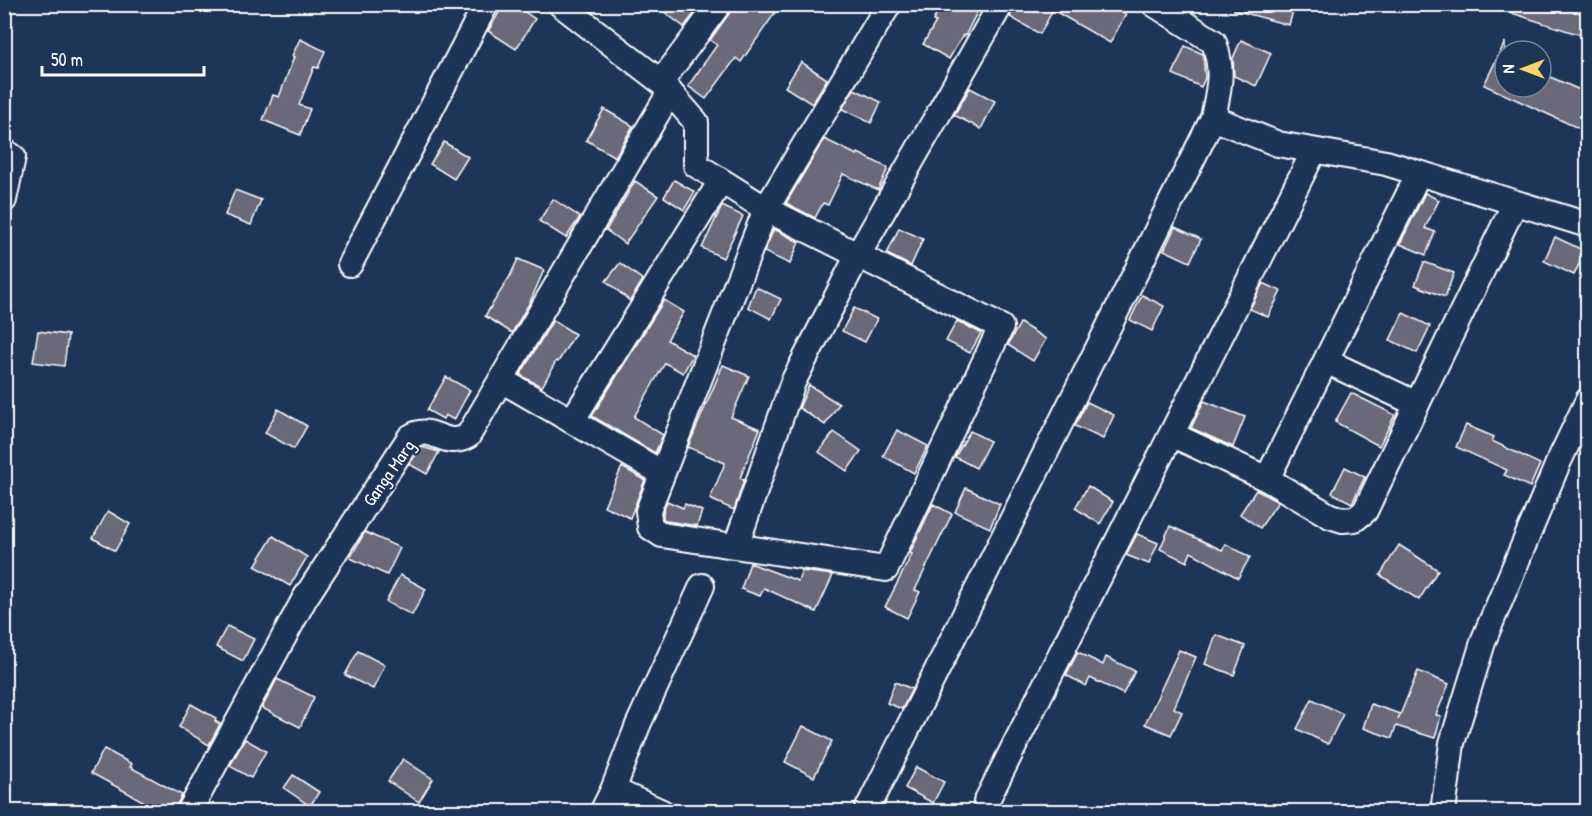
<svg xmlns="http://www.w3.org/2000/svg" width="1592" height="816" viewBox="0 0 1592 816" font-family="'Patrick Hand',sans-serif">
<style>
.building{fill:#69697a;stroke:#fff;stroke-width:1.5}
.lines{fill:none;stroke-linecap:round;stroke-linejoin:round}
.minor-casing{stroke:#fff;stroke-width:28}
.minor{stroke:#1d3557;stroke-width:24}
.labels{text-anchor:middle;stroke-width:4.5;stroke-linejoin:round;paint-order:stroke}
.street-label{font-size:18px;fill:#fff;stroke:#1d3557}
</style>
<rect width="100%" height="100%" fill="#1d3557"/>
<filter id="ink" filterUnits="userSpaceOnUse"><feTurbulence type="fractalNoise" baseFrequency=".0167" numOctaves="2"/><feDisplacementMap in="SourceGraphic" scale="12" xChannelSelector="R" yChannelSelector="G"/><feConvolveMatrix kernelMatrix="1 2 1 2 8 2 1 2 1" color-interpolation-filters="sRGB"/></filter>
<g filter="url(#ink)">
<!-- building -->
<g class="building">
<polygon points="504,4 513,4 535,19 516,49 488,31"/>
<polygon points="654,4 690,4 697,10 684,27"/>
<polygon points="736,4 781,4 741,62 736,58 706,99 688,86 717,45 710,40"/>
<polygon points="941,4 962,4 977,12 965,36 963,35 949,59 923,44 936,22 933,21"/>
<polygon points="1015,4 1107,4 1126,14 1110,43 1053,10 1040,34 1010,17"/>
<polygon points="1235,4 1295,4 1289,25 1234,10"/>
<polygon points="1497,4 1587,4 1587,37 1496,8"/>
<polygon points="300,39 325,51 318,68 314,67 299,105 310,109 300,135 263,120 273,95 279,97 294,57 292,56"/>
<polygon points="1241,40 1271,53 1256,86 1234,76 1233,58"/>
<polygon points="1505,42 1505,87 1541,87 1541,73 1587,93 1587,132 1484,85"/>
<polygon points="1185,46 1203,54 1205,78 1201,87 1173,74"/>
<polygon points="801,62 827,79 812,104 785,87"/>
<polygon points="970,88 995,101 981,129 954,115"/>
<polygon points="854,89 881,102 871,123 842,109"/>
<polygon points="604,109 633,126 615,157 586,140"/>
<polygon points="824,139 857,155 858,153 888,168 878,190 843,174 828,205 823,203 815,218 786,203"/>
<polygon points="444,142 468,157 454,179 430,164"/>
<polygon points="674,180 695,192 684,210 664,197"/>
<polygon points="635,181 658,196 625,244 606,230"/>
<polygon points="235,190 261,200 251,225 225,215"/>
<polygon points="1425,193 1439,200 1425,228 1435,232 1426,255 1400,244"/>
<polygon points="553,199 580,217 566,238 539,221"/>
<polygon points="722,206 743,216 723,258 702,248"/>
<polygon points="1175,227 1201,239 1190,262 1164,250"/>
<polygon points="899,228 923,239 911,266 887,254"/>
<polygon points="774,229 799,242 790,264 764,252"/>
<polygon points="1555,237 1585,251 1574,275 1544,261"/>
<polygon points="518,259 544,270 530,302 512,333 485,316 509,278"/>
<polygon points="1424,262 1454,273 1445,297 1415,285"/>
<polygon points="620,263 643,280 630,301 606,281"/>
<polygon points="1263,283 1281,291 1268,317 1250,309"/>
<polygon points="756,287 781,299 771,319 748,307"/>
<polygon points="1142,295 1164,306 1152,331 1130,320"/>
<polygon points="664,300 684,312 667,340 693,355 683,373 665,363 634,417 663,435 655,453 592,416"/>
<polygon points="854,308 877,319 865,342 842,331"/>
<polygon points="1403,313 1430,326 1417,353 1390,340"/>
<polygon points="553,320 575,334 558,362 556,361 542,387 520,375"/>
<polygon points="957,321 981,333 970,353 946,341"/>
<polygon points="1020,323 1046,339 1033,361 1008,345"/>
<polygon points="38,331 68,335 64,366 33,362"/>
<polygon points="723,365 749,376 731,417 760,429 740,478 744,480 734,510 710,499 725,463 688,447"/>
<polygon points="446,377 470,390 454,420 445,415 443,419 427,410"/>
<polygon points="809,385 839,404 825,425 799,408"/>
<polygon points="1351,393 1395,415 1379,446 1335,422"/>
<polygon points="1204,401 1245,417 1233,447 1191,428"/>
<polygon points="1087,402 1114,415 1103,439 1075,426"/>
<polygon points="278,409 307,426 294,449 265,433"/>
<polygon points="1466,425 1494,437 1492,441 1540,464 1530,487 1504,475 1507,470 1456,447"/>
<polygon points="897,430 928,446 914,473 883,456"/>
<polygon points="970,431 990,441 976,468 955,457"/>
<polygon points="834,432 861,451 847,471 819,452"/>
<polygon points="422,447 439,452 427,474 409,464"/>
<polygon points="622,467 645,480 630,518 604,506"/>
<polygon points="1345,467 1365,477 1352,503 1332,493"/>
<polygon points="1088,486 1113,502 1100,524 1075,508"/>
<polygon points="966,488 1000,504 990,528 955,512"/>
<polygon points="1256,490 1278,502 1260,528 1240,514"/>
<polygon points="667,501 683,508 685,504 702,511 697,526 667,521 663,519 663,513"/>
<polygon points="933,504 952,514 915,590 920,592 907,618 885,607 912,554 910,553"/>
<polygon points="108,511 130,524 115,551 93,538"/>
<polygon points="1170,526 1222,550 1226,544 1250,557 1238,578 1191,552 1187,562 1160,549"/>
<polygon points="365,532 400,548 387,575 350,558"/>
<polygon points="1137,534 1158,543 1149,564 1126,555"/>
<polygon points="273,536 307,557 290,586 255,566"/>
<polygon points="1399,545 1438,570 1419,600 1380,575"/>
<polygon points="750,563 798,581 802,571 833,575 816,612 764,588 760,596 741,589"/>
<polygon points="400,575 426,589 412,615 386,602"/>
<polygon points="227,626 254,639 243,661 216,647"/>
<polygon points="1216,635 1245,646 1234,675 1205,664"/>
<polygon points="1179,650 1196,657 1174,708 1182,712 1171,735 1145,724"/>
<polygon points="358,651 385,665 373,689 345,675"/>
<polygon points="1078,652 1103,665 1106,657 1135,671 1123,694 1090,678 1086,686 1066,675"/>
<polygon points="1418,671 1449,684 1436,715 1441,716 1435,738 1396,726 1392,738 1363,728 1371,704 1400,714 1398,720"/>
<polygon points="277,679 314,697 300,727 262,708"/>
<polygon points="895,682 912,689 902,709 887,703"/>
<polygon points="1312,699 1343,714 1328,744 1297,729"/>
<polygon points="191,704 216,718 215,721 220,724 209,745 179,727"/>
<polygon points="803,726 832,741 814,777 785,762"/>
<polygon points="245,739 266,751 251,778 230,766"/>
<polygon points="104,749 132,764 130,767 182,795 173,812 151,812 141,806 143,801 91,773"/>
<polygon points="403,759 433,779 419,802 388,781"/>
<polygon points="916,767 944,782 933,803 905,788"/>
<polygon points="293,775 319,792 310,806 284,788"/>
</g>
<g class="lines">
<!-- minor casing -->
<g class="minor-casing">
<g id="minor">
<polyline points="560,4 661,82 696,122 696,165 766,209 1001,327 886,569 662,535 650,527 648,511 766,209 889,4"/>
<polyline points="661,82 719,4"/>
<polyline points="1213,118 1278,144 1386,163 1588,225"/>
<polyline points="4,151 13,157 4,200"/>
<polyline points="350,264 486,4"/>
<polyline points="1326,361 1417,404"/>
<polyline points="501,380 662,473"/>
<polyline points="572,421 721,181"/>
<polyline points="1173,435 1267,479 1330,516 1343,520 1355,519 1365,511 1515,203"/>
<polyline points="1267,479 1419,173"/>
<polyline points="736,546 793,382 858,255 1001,4"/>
<polyline points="986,802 1314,151"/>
<path d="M 189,812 L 305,598 L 410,437 C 432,422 444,450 468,436 L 670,92"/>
<polyline points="602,812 613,790"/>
<polyline points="662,812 613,790 638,725 702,586"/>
<path d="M 866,812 L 1213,118 C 1219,87 1224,73 1214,42 L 1154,4"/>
<polyline points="1443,812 1452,743 1484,639 1559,461 1588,400"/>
</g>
</g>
<!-- minor -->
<use href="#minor" class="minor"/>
</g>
</g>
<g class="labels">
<!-- street labels -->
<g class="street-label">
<text transform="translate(389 473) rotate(-55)" y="6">Ganga Marg</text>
</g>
</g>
<!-- margin -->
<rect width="1592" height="816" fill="none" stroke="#1d3557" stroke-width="24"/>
<rect x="12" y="12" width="1568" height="792" fill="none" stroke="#fff" stroke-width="2" filter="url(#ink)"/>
<!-- north arrow -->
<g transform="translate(1523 69) rotate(270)"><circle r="28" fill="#1d3557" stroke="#77869a" stroke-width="1.5"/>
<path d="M0-4.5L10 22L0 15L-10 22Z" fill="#ffd166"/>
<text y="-9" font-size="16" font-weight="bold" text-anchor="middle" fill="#ffffff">N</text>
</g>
<!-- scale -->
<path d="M42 66v9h162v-9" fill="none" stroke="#ffffff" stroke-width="3"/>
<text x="51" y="66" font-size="18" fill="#ffffff" stroke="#1d3557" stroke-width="4.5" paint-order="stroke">50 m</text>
</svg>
